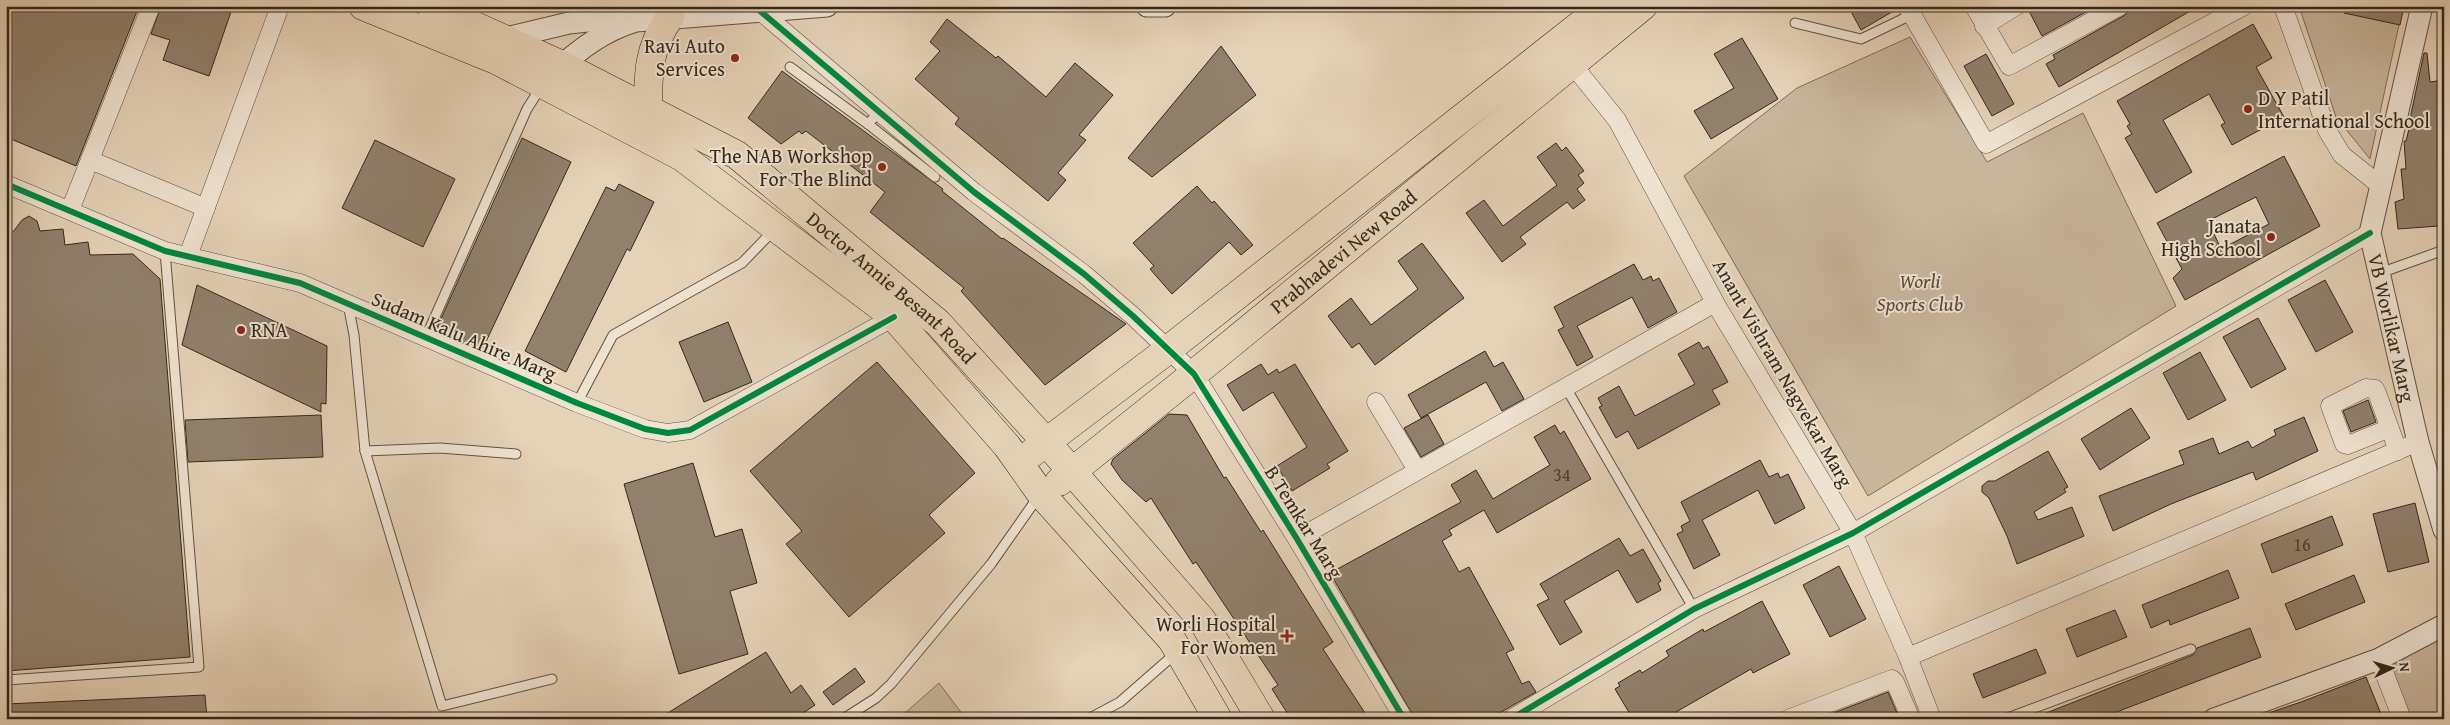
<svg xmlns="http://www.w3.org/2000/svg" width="2450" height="725" viewBox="0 0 2450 725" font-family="'Gentium Book Plus',serif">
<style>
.green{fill:#c7b59c;stroke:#7d6e5b}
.building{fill:#90806c;stroke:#33281a;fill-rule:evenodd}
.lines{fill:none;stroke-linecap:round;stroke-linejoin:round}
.service-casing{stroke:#605241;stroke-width:11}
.minor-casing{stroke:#605241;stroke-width:19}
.tertiary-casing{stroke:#605241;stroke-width:23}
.primary-casing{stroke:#33281a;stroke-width:29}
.service{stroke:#eee2d0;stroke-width:9}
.minor{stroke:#eee2d0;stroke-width:18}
.tertiary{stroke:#eee2d0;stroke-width:21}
.primary{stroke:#e5d2b7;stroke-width:28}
.cycleway-casing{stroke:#eee2d0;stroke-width:9}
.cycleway{stroke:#00873e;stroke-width:6}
.poi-dot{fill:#8f2418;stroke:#eee2d0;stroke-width:2}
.labels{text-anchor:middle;stroke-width:4;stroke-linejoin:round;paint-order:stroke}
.number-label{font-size:18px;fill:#4a3e2e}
.poi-label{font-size:20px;fill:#33281a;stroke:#eee2d0;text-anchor:end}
.street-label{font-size:20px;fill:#33281a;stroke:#eee2d0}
.park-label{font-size:20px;font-style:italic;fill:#584b3a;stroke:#eee2d0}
</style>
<rect width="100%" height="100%" fill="#e5d2b7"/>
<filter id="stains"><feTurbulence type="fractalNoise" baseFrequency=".004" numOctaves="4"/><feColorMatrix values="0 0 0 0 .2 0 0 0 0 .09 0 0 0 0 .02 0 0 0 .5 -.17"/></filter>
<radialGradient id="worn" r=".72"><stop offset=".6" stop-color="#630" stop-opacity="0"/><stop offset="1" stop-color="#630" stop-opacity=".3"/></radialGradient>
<!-- green -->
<g class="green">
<polygon points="2299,6 2403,6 2370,159 2336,117"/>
<polygon points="1910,37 1987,162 2083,113 2176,306 1868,496 1684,176 1797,88"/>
<polygon points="2444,619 2444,719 2410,719 2383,646"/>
<polygon points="939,683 966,719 907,719 904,714"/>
</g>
<!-- building -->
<g class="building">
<polygon points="6,6 139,6 76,166 6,137"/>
<polygon points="161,6 233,6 209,76 163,60 170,40 151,34"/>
<polygon points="1848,6 1896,6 1897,9 1861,30"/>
<polygon points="2037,6 2097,6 2042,36 2029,11"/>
<polygon points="2131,6 2199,6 2059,87 2046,64 2055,59 2053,55 2125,15"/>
<polygon points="2345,6 2404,6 2400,25 2344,13"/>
<polygon points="947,19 996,58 998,56 1046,97 1075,63 1113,95 1079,135 1086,140 1058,173 1066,180 1048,201 955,124 959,118 915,79 940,51 930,42"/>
<polygon points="2253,24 2272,58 2256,67 2284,117 2232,145 2221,125 2225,123 2209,94 2163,120 2192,172 2156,193 2125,138 2132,134 2127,126 2130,124 2117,101"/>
<polygon points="1742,38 1778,99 1711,139 1694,111 1734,88 1714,54"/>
<polygon points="1221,46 1256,95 1152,177 1128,158"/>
<polygon points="2424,53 2427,53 2430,82 2444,80 2444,210 2439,211 2439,226 2398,229 2395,202 2404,199 2401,169 2406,169 2404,141 2406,141 2411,121 2411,114"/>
<polygon points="1986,54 2014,104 1992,116 1964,66"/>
<polygon points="782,71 943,189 942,191 1002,239 1003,238 1126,324 1045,385 961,291 964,288 870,212 885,192 806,131 802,134 799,131 781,144 748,118"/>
<polygon points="522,138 571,162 482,350 436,330"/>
<polygon points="375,140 455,179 423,247 342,208"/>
<polygon points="1556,143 1562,151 1566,147 1584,171 1578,175 1584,183 1577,189 1585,200 1573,209 1567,202 1520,237 1526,244 1502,262 1466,213 1484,200 1503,226 1557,185 1537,157"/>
<path d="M 2284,156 L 2320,226 L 2185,300 L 2173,278 L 2182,269 L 2157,223 ZM 2256,197 L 2269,224 L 2221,249 L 2208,221 Z"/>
<polygon points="619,184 654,202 630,251 627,249 566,372 525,351 606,187 615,191"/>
<polygon points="1197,186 1212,203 1214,201 1253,245 1241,255 1229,242 1172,294 1150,269 1154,266 1133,243"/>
<polygon points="29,216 37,221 40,231 63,229 65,245 88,242 90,255 133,254 160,279 190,657 6,671 6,232 13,232 22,220"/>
<polygon points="1422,243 1464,298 1375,365 1359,343 1352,348 1328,316 1351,298 1371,325 1418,289 1398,261"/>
<polygon points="1634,264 1643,280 1651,276 1653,281 1659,278 1677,312 1648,328 1632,297 1577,326 1593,357 1577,366 1558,330 1564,327 1554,307"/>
<polygon points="2325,280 2353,332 2316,352 2288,300"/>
<polygon points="197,285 327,346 326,404 321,403 321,412 182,345"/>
<polygon points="2258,318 2286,369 2251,388 2223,337"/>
<polygon points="728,322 752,382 704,402 679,342"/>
<polygon points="1699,342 1703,349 1708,346 1728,382 1712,390 1720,404 1638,449 1628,431 1616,438 1599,407 1602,406 1598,398 1619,386 1635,416 1695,384 1678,354"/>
<polygon points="1485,351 1494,367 1503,362 1524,399 1502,411 1486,382 1421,418 1408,395"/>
<polygon points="2200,352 2226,400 2188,420 2163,373"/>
<polygon points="877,362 975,473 929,515 945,533 849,617 786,544 802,531 750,471"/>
<polygon points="1261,364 1268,375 1277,369 1279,373 1295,364 1348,451 1327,464 1330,468 1292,491 1277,466 1307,447 1273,392 1243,411 1227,385"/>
<polygon points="2368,400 2376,422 2351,432 2343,411"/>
<polygon points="2131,408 2150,438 2100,470 2081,439"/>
<polygon points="1169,414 1187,415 1224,478 1226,477 1261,532 1263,530 1333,642 1323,649 1369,719 1291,719 1272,689 1278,685 1196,562 1193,564 1151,498 1146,502 1122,480 1111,464 1113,459"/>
<polygon points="321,415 323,457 188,462 185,420"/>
<polygon points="1428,415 1444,444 1421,457 1404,428"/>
<polygon points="2304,417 2318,451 2256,480 2253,472 2171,504 2113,531 2099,496 2184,464 2179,451 2213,438 2219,454 2248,441 2252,448 2276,435 2274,430"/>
<polygon points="1555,425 1560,434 1564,431 1591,479 1497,533 1484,510 1449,530 1452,535 1442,541 1459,572 1469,567 1514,649 1506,653 1522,684 1529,681 1536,692 1489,719 1415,719 1330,573 1461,502 1451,485 1476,470 1493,499 1550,465 1534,437"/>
<polygon points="2048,451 2068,487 2064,489 2066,492 2034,512 2038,520 2072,507 2084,536 2017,564 2007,536 1989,498 1982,492 1982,486 1988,481 1995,481"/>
<polygon points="1760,460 1769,477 1778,473 1780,478 1788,474 1805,508 1775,524 1758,490 1702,520 1720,555 1694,569 1677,534 1683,531 1681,526 1690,521 1681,502"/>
<polygon points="693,463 715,537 742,529 757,583 730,591 748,654 679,674 624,484"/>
<polygon points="2415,503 2429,562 2388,572 2373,514"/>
<polygon points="2332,516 2343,545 2272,573 2261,544"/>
<polygon points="1619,538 1630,556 1643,549 1661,581 1658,583 1661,590 1637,603 1618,570 1564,601 1582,632 1560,645 1537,605 1549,599 1540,584"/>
<polygon points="1839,566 1866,619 1830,637 1803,585"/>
<polygon points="2228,570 2239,598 2170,625 2169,620 2151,628 2142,605"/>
<polygon points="2354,575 2365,602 2296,630 2285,604"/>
<polygon points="1762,601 1790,654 1753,673 1751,669 1676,712 1680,719 1633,719 1615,689 1620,686 1618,683 1640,670 1642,673 1669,656 1666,651 1703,629 1704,632"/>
<polygon points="2115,610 2127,637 2077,657 2066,629"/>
<polygon points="2250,628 2261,657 2098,719 2031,719 2193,655 2197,648"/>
<polygon points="2036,649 2046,673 1983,698 1973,674"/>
<polygon points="766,652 791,693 801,685 815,705 794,719 658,719"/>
<polygon points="855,668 865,682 833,705 823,692"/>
<polygon points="2366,677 2383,719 2251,719 2301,702"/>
<polygon points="1888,692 1897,713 1883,719 1818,719"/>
<polygon points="205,695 207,719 6,719 6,704"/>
</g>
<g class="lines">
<!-- service casing -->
<g class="service-casing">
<g id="service">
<polyline points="1795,23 1861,39 1911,15"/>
<polyline points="790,67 868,124"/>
<polyline points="879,112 868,124 935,177"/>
<polyline points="2380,273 2444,250"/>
<polyline points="348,304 354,335 365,451 442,706 552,679"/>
<polyline points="426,337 527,109 541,87"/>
<polyline points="1565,386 1694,609"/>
<polyline points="577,403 613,335 742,263 774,230"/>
<polyline points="365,451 440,448 516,454"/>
<polyline points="6,680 199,667 165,251"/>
<polyline points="843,719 876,698 891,684 991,564 1038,497"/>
<polyline points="1088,719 1120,702 1176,653"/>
<polyline points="2005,719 2191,649"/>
</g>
</g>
<!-- minor casing -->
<g class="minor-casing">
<g id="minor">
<polyline points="1907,6 1986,144 2244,6"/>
<polyline points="1974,6 2009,66 2120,6"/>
<polyline points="2283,6 2327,130 2342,155 2381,186"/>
<polyline points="760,11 974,192 1084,274 1133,316 1194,374 1297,539 1404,719"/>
<polyline points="1984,26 2016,6"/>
<polyline points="1572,64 1617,120 1718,308 1853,533 1908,657 1932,719"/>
<polyline points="90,160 206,208"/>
<polyline points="6,184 165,251 300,283 577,403 645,429 668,433 690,430 894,317"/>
<polyline points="70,210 151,6"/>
<polyline points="188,256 280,6"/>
<polyline points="1376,402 1417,470"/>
<polyline points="2390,428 2348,445 2344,444 2330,406 2366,388 2375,389 2377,393 2398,451"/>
<polyline points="1297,539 1715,303"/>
<polyline points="1908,657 2418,442"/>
<polyline points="2379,659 2402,719"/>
<polyline points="1511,719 1694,609 1853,533 2370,233"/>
<polyline points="1788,719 1892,679 1895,682 1911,719"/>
</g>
</g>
<!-- tertiary casing -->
<g class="tertiary-casing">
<g id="tertiary">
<polyline points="1147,6 1165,6"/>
<path id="s1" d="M 2422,6 L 2370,233 L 2418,442 L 2444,530"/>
<polyline points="506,38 569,23 606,19 628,23"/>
<path d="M 552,75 C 575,52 605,30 636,21 L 827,6"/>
<polyline points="2214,719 2379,659 2444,625"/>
</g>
</g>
<!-- primary casing -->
<g class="primary-casing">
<g id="primary">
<polyline points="363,6 496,60 682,157 894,317 1007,446 1041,494 1172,640 1218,719"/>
<path id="s2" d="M 431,6 L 562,65 L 737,155 L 938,323 L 1047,443 L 1202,620 L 1261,719"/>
<path d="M 648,110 C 648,74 648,48 670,17"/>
<polyline points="1032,453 1169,349 1604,6"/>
<path id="s3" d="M 1059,482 L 1194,374 L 1643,6"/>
</g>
</g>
<!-- service -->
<use href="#service" class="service"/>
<!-- minor -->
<use href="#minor" class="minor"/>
<!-- tertiary -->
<use href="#tertiary" class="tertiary"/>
<!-- primary -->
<use href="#primary" class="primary"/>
<!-- cycleway casing -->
<g class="cycleway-casing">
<g id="cycleway">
<polyline points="760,11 974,192 1084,274 1133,316 1194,374 1297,539 1404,719"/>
<polyline points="6,184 165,251 300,283 577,403 645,429 668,433 690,430 894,317"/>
<polyline points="1511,719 1694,609 1853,533 2370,233"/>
</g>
</g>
<!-- cycleway -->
<use href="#cycleway" class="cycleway"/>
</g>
<!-- markers -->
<g class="poi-dot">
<circle cx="735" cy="58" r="5"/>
<circle cx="2248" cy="109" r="5"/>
<circle cx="882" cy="167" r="5"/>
<circle cx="2271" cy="237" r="5"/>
<circle cx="241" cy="330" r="5"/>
<path d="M1284.5 628.5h5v5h5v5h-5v5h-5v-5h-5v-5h5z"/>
</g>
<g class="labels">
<!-- number labels -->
<g class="number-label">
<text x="1562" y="481">34</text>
<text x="2302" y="551">16</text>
</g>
<!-- poi labels -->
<g class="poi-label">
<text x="725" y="53">Ravi Auto<tspan x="725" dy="23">Services</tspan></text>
<text x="2258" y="105" text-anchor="start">D Y Patil<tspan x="2258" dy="23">International School</tspan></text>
<text x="872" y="163">The NAB Workshop<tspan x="872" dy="23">For The Blind</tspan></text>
<text x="2261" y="233">Janata<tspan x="2261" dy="23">High School</tspan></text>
<text x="251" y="337" text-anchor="start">RNA</text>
<text x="1276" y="631">Worli Hospital<tspan x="1276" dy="23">For Women</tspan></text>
</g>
<!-- street labels -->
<g class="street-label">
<text dy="7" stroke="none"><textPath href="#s3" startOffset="366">Prabhadevi New Road</textPath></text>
<text dy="7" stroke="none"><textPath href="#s2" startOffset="544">Doctor Annie Besant Road</textPath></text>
<text dy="7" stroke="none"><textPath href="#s1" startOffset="330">VB Worlikar Marg</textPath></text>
<text transform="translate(464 336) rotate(23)" y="7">Sudam Kalu Ahire Marg</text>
<text transform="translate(1783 373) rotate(60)" y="7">Anant Vishram Nagvekar Marg</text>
<text transform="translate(1304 522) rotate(58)" y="7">B Temkar Marg</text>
</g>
<!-- park labels -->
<g class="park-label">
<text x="1920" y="288">Worli<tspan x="1920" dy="23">Sports Club</tspan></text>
</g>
</g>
<!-- margin -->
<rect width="2450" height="725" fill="none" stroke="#e5d2b7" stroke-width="25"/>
<rect x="8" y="8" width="2435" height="710" fill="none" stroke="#33281a" stroke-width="2.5"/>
<rect x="12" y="12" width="2425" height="700" fill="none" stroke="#33281a"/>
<!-- north arrow -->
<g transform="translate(2392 668) rotate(85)" stroke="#eee2d0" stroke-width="4" paint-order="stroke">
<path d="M0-4L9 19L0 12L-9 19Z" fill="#33281a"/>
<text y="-8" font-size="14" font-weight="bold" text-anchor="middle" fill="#33281a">N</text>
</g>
<rect width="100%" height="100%" filter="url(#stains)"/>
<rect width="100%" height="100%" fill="url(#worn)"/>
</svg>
